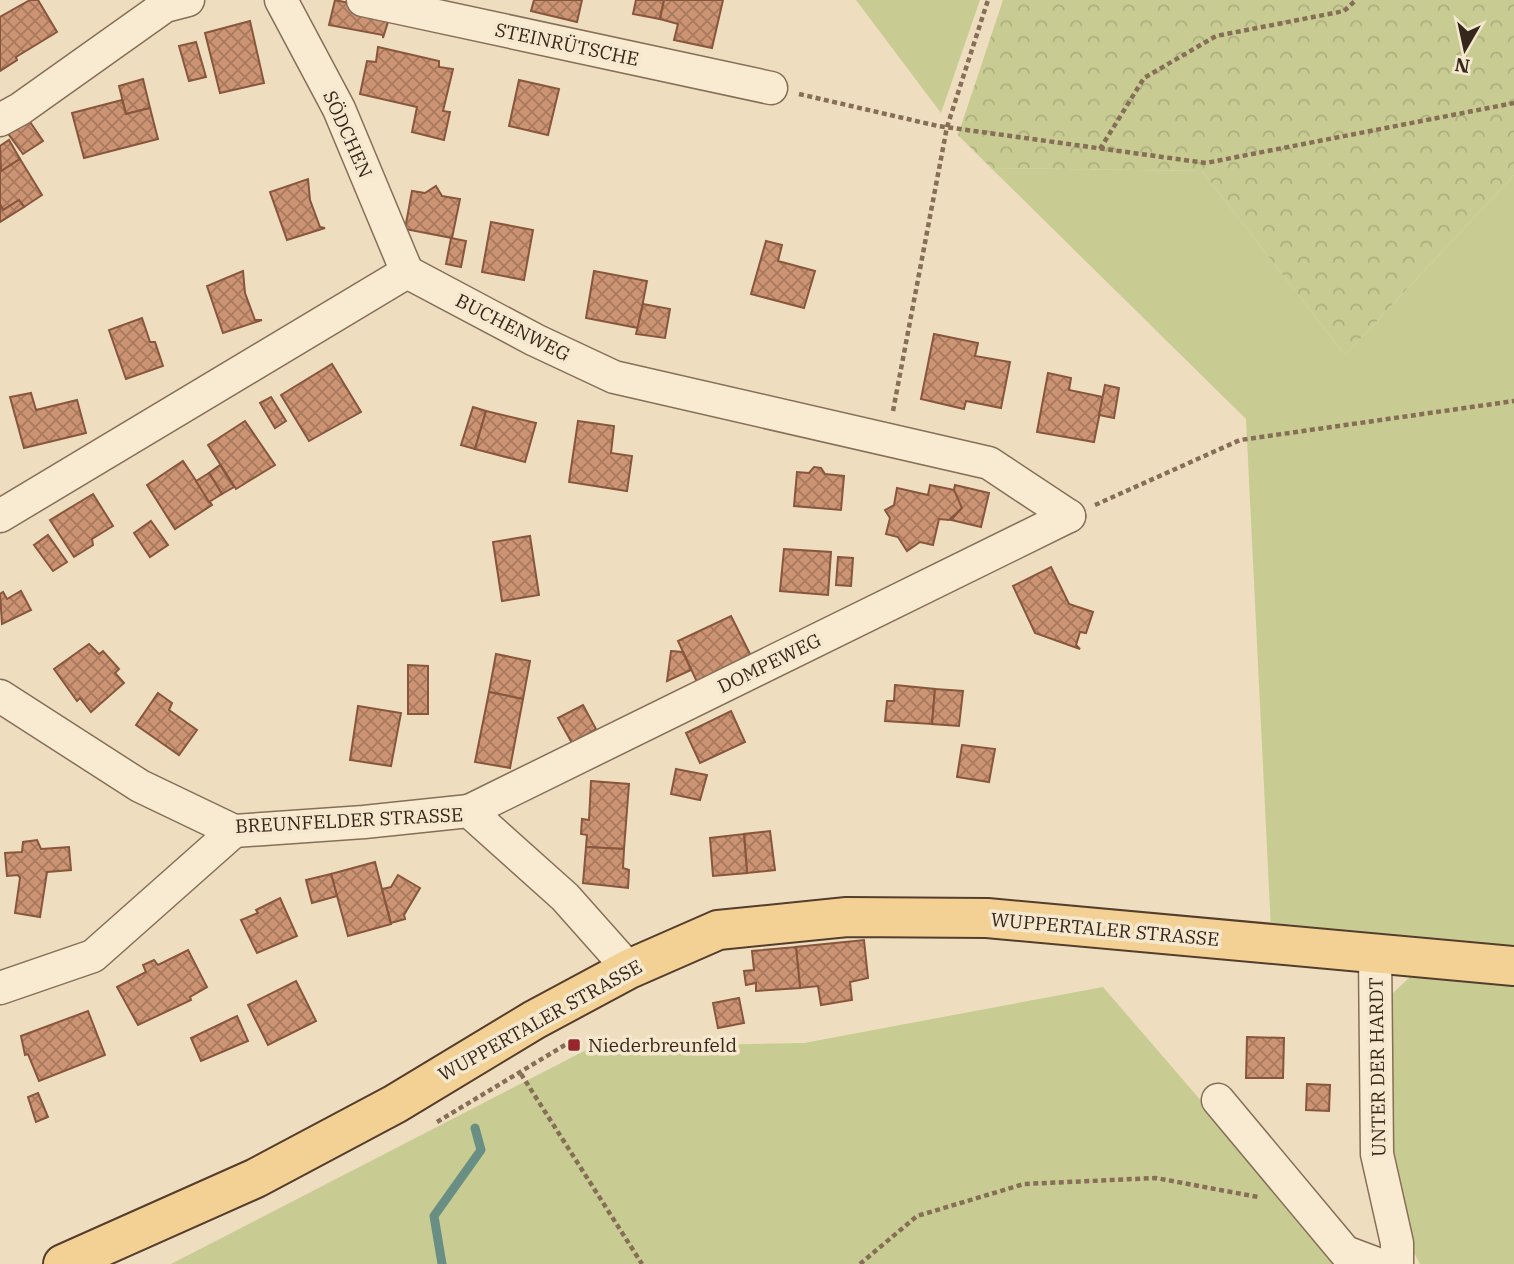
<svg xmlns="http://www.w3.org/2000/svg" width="1514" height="1264" viewBox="0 0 1514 1264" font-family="'IBM Plex Serif',serif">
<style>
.green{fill:#c8cc93}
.forest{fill:url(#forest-crowns)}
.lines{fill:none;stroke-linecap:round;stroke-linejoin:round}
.stream{stroke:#698e83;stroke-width:9}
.building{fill:url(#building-cross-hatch);stroke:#87563c;stroke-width:2}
.minor-casing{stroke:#876e57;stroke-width:35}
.major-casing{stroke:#543d2c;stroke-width:42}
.path{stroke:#876e57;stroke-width:4.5;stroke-dasharray:5 3.5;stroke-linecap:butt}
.minor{stroke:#f9ebd2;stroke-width:32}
.major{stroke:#f3d195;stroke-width:38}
.poi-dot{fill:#97262c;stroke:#f6e8ce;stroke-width:2.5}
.labels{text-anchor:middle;stroke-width:7;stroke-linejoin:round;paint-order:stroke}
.street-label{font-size:19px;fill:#36271c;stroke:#f6e8ce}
.poi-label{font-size:19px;fill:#36271c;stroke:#f6e8ce;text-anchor:start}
</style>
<defs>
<pattern id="forest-crowns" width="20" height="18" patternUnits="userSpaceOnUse" patternTransform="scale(1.75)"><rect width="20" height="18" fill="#c8cc93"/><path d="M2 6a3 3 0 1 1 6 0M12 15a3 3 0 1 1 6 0" fill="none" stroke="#acaf7e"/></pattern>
<pattern id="building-cross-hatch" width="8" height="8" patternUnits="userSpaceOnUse" patternTransform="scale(1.75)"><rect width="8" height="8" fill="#cd9474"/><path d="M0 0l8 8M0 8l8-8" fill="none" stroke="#a7795e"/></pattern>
</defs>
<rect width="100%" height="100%" fill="#eedebf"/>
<!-- green -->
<g class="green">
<polygon points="856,0 980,0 941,113"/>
<polygon points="991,168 1202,171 1345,355 1514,175 1514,948 1271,930 1246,419"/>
<path d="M 1440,971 L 1514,977 L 1514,1264 L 1420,1264 C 1414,1252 1405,1238 1402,1225 C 1382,1151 1385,1070 1391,995 L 1410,977 Z"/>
<polygon points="1103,987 1322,1241 1350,1264 171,1264 592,1047 804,1043"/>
</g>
<!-- forest -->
<polygon class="forest" points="1003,0 1514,0 1514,175 1345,355 1202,171 991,168 958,135"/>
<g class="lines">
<!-- stream -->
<polyline class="stream" points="442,1264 434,1216 481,1150 475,1128"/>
</g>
<!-- building -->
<g class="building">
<polygon points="30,0 38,0 57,32 16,57 17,60 0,71 0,17"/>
<polygon points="335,0 391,12 383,38 383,35 329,25"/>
<polygon points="534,0 582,0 577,22 531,11"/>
<polygon points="636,0 664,0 660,19 633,14"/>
<polygon points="664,0 723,0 712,48 674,40 678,24 660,19"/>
<polygon points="250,21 264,83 220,93 205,33"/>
<polygon points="196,42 206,77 189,81 179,46"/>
<polygon points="378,47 439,61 439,67 453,69 443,111 450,112 444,140 412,132 417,107 360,94 367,61 376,62"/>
<polygon points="143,79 150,108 126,114 119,86"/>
<polygon points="519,80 559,89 548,135 509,126"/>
<polygon points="122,100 126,114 150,108 158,139 84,158 72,113"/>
<polygon points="26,116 43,141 23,154 6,131"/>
<polygon points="9,140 20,159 1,171 0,146"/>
<polygon points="20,159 42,195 24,207 19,200 3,210 0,204 0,172"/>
<polygon points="308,179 310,200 320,227 325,228 287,240 270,192"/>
<polygon points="436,186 442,196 460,199 452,238 405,229 412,191 425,193"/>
<polygon points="19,200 24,207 0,222 0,204 3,210"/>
<polygon points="491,222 533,230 524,280 482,272"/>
<polygon points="451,238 466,241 461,267 446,264"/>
<polygon points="766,241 782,245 778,261 815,271 804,308 751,294"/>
<polygon points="243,271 245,293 255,320 262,320 223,333 207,286"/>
<polygon points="594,271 647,281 638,328 586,318"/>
<polygon points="643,304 670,309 665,338 636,334"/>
<polygon points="142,318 150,342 155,342 163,366 126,379 109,330"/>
<polygon points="934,334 978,343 975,356 1010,362 1001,408 966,401 964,409 921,399"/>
<polygon points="332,364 361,412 309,441 281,395"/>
<polygon points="1048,373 1071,378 1069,390 1103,397 1094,442 1037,432"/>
<polygon points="1105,385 1119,388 1114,418 1099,415"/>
<polygon points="31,393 36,410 77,400 86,433 24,448 10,397"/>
<polygon points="271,397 286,421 275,428 260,403"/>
<polygon points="473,407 486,411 475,449 461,445"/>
<polygon points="486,411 536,423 525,462 475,449"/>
<polygon points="245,421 275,465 236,489 208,445"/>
<polygon points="578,421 614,426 611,453 632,456 627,491 569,482"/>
<polygon points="183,461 212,505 175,529 147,485"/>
<polygon points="220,465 234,487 222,494 209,473"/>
<polygon points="814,467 821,468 825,474 844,476 841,510 794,506 797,472 809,473"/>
<polygon points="209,473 222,494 209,502 196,481"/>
<polygon points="930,485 955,490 962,508 949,520 939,519 933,545 920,542 907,551 898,537 886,534 890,518 885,510 894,505 897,488 928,495"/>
<polygon points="955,485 989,493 981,527 951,520 962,508 954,490"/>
<polygon points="93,494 113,526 92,539 93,545 74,557 50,520"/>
<polygon points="151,521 168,545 150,557 134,533"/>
<polygon points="48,535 67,562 53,571 34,545"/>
<polygon points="530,536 539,595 502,601 493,542"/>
<polygon points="784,549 831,552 828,595 780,591"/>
<polygon points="838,557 853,558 851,586 836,585"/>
<polygon points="1051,567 1069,604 1093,612 1086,633 1080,632 1076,645 1080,649 1035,633 1013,586"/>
<polygon points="21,591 31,610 2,624 0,594 3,592 7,599"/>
<polygon points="731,616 751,656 697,682 678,641"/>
<polygon points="89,644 99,654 103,651 119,669 115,673 124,683 91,712 80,698 77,701 54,669"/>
<polygon points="671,651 683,652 691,670 667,681"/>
<polygon points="496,654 530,661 523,699 489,692"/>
<polygon points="408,665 428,666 428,714 408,714"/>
<polygon points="895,685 935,689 932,724 885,721 887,701 894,701"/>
<polygon points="935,689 963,691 959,726 932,724"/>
<polygon points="489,692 523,699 510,768 475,762"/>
<polygon points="158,693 172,703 169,710 197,730 179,755 136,725"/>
<polygon points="583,705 596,729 572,743 558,718"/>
<polygon points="358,706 401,713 391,766 350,760"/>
<polygon points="731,711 745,742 700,763 686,733"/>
<polygon points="962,745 995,749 989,782 957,777"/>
<polygon points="676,769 707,775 700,800 671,794"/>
<polygon points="591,781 629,784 624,849 586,847 587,835 581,834 582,819 589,820"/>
<polygon points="770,831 775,870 747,873 744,834"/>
<polygon points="744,834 747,873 713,876 710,838"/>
<polygon points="37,840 41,849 69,847 71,870 47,872 40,917 15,913 20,878 18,875 7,876 5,853 22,852 23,842"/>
<polygon points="586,847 624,849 623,868 629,870 628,888 583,883"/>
<polygon points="375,862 391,924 348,936 331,874"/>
<polygon points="331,874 337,896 312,903 306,880"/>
<polygon points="398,875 420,888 404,915 405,919 391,923 382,889 391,887"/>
<polygon points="280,898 297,936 257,953 241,920 258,913 256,910"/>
<polygon points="864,940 868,978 850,982 852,1000 821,1005 818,986 800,988 796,947"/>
<polygon points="796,947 800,988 756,991 756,983 746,985 744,971 754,970 752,951"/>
<polygon points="188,950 207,987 190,997 191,1000 138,1025 117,987 146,972 143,965 154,960 158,965"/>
<polygon points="296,981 316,1021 268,1045 248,1005"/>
<polygon points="739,998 744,1023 718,1028 713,1003"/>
<polygon points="88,1011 105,1055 39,1081 28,1054 25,1055 21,1036"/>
<polygon points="237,1016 248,1041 201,1061 191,1038"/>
<polygon points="1247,1037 1284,1038 1283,1078 1246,1078"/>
<polygon points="1307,1084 1330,1085 1329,1111 1306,1110"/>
<polygon points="38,1093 48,1117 36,1122 28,1097"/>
</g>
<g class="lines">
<!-- minor casing -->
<g class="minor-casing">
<g id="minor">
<polyline points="281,0 339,109 407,272"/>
<polyline points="363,0 771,88"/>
<polyline points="0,120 20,109 165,6 188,0"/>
<polyline points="407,272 535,340 614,377 989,463 1069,516"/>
<polyline points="0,516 407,272"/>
<polyline points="0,696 140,786 234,831 364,822 469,811 565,897 629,969"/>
<polyline points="469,811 1069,516"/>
<polyline points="1375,952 1377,1154 1397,1243 1397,1264"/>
<polyline points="0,988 93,956 234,831"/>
<polyline points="1218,1100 1345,1252 1377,1264"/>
</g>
</g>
<!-- major casing -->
<g class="major-casing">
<polyline id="major" points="63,1264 256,1178 395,1104 534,1020 629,969 718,930 847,917 987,918 1514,966"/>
</g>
<!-- path -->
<g class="path">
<polyline points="799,94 938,126 1206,163 1514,103"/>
<polyline points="1100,149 1144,78 1216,36 1344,11 1356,0"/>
<polyline points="893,411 947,127 988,0"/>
<polyline points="1095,505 1240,440 1514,401"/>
<polyline points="521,1074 642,1264"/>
<polyline points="437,1122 570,1042"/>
<polyline points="860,1264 917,1216 1024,1184 1156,1178 1258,1197"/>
</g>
<!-- minor -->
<use href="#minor" class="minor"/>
<!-- major -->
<use href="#major" class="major"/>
</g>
<!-- markers -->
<rect class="poi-dot" x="567" y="1038" width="14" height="14" rx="3.5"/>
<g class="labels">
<!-- street labels -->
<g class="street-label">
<text transform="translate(567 44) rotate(12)" y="7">STEINRÜTSCHE</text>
<text transform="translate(348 134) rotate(66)" y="7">SÖDCHEN</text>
<text transform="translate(513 327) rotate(27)" y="7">BUCHENWEG</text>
<text transform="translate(769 663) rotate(-26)" y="7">DOMPEWEG</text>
<text transform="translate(349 820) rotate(-3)" y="7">BREUNFELDER STRASSE</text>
<text transform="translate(1105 929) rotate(5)" y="7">WUPPERTALER STRASSE</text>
<text transform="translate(540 1020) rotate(-29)" y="7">WUPPERTALER STRASSE</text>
<text transform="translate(1377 1067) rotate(-91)" y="7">UNTER DER HARDT</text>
</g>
<!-- poi labels -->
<g class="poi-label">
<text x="588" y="1052">Niederbreunfeld</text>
</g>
</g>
<!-- north arrow -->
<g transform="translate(1465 49) rotate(189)" stroke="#f6e8ce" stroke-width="5" paint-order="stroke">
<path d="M0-5L12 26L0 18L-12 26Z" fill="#36271c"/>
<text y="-10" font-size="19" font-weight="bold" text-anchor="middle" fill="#36271c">N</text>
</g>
</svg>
